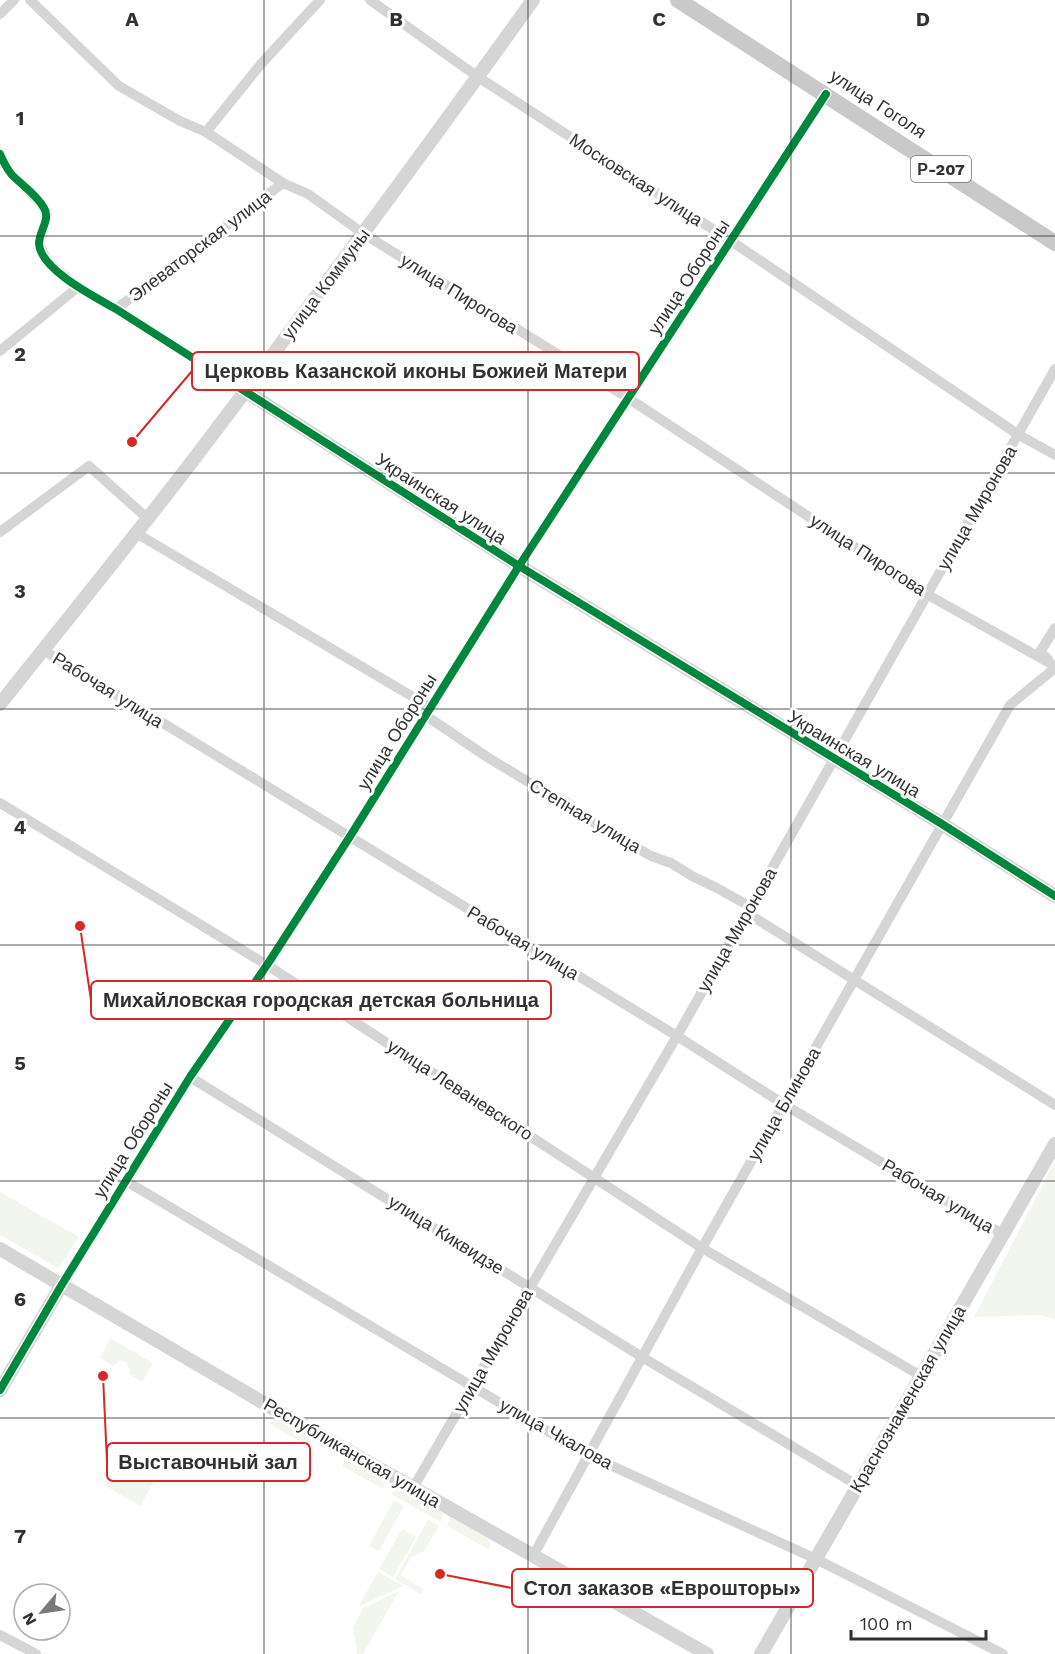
<svg xmlns="http://www.w3.org/2000/svg" width="1055" height="1654" viewBox="0 0 1055 1654" font-family="'Work Sans',sans-serif">
<style>
.green{fill:#f3f6ed}
.lines{fill:none;stroke-linecap:round;stroke-linejoin:round}
.minor{stroke:#d5d5d5;stroke-width:10}
.tertiary{stroke:#d5d5d5;stroke-width:14}
.primary{stroke:#c9c9c9;stroke-width:16}
.cycleway-casing{stroke:#fff;stroke-width:11}
.cycleway{stroke:#00873e;stroke-width:8}
.grid{fill:none;stroke:#313131;stroke-width:1.5;stroke-opacity:0.55}
.labels{text-anchor:middle;stroke-width:6;stroke-linejoin:round;paint-order:stroke}
.shield{fill:#fff;stroke:#6f6f6f;stroke-width:1.5}
.shield-label{font-size:16px;font-weight:bold;fill:#313131}
.street-label{font-size:18px;fill:#313131;stroke:#fff}
.grid-label{font-size:20px;text-anchor:middle;font-weight:bold;fill:#313131;stroke:#fff;stroke-width:6;stroke-linejoin:round;paint-order:stroke}
.leader{fill:none;stroke:#d62828;stroke-width:2}
.callout-dot{fill:#d62828;stroke:#fff;stroke-width:2}
.callout{fill:#fff;stroke:#d62828;stroke-width:2}
.callout-label{font-size:20px;text-anchor:middle;font-weight:bold;fill:#313131}
</style>
<rect width="100%" height="100%" fill="#fff"/>
<!-- green -->
<g class="green">
<polygon points="1055,1161 1055,1320 1041,1315 974,1317"/>
<polygon points="0,1192 79,1237 58,1268 0,1235"/>
<polygon points="110,1338 153,1363 142,1382 129,1374 130,1370 126,1362 119,1361 114,1366 100,1358"/>
<polygon points="274,1418 278,1418 308,1435 310,1442 308,1446 270,1424"/>
<polygon points="350,1460 386,1480 383,1489 342,1466 345,1461"/>
<polygon points="118,1461 154,1482 140,1506 104,1485"/>
<polygon points="398,1487 443,1513 441,1522 391,1494"/>
<polygon points="394,1500 404,1506 379,1551 369,1546"/>
<polygon points="450,1517 487,1538 490,1544 489,1550 447,1526"/>
<polygon points="428,1520 439,1526 424,1551 411,1557 401,1575 424,1589 421,1594 395,1579"/>
<polygon points="402,1529 416,1537 393,1577 379,1569"/>
<polygon points="378,1572 403,1586 358,1607"/>
<polygon points="399,1591 363,1654 357,1654 353,1627 363,1608"/>
</g>
<g class="lines">
<!-- minor -->
<g class="minor">
<polyline points="30,0 119,86 180,121 206,132 283,183 308,194 364,234 628,398 928,595 1055,666"/>
<polyline points="370,0 478,77 731,241 1019,435 1055,455"/>
<polyline points="0,14 14,0"/>
<polyline points="206,132 261,64 320,0"/>
<polyline points="0,154 10,172 43,206 47,215 39,244 48,262 78,287 116,309 245,391"/>
<polyline points="116,309 283,183"/>
<polyline points="0,351 78,287"/>
<polyline points="0,532 89,466 148,519"/>
<polyline points="136,533 430,707"/>
<polyline points="43,650 677,1036 785,1105 1004,1235"/>
<polyline points="1048,659 1040,652 1055,628"/>
<polyline points="425,715 487,757 545,792 566,802 589,820 651,856 671,863 692,876 715,887 751,907"/>
<polyline points="0,803 267,965 702,1248 921,1376"/>
<polyline points="747,913 1055,1105"/>
<polyline points="190,1077 642,1357 857,1485"/>
<polyline points="126,1181 588,1455 816,1559 1003,1654"/>
<polyline points="61,1286 190,1077 267,965 349,838 519,566 826,94"/>
<polyline points="413,1488 677,1036 1055,369"/>
<polyline points="533,1556 702,1248 1010,705 1055,668"/>
<polyline points="0,1635 36,1654"/>
</g>
<!-- tertiary -->
<g class="tertiary">
<polyline points="245,391 519,566 942,824 1055,896"/>
<path d="M 0,704 C 66,621 133,539 197,455 C 311,305 423,153 533,0"/>
<polyline points="0,1249 274,1409 707,1654"/>
<polyline points="0,1390 61,1286"/>
<polyline points="761,1654 1055,1144"/>
</g>
<!-- primary -->
<polyline class="primary" points="678,0 1055,243"/>
<!-- cycleway casing -->
<g class="cycleway-casing">
<g id="cycleway">
<path d="M 0,154 C 3,161 7,169 12,175 C 22,185 37,195 44,208 C 51,219 39,231 39,244 C 41,270 95,297 116,309 L 519,566 L 942,824 L 1055,896"/>
<polyline points="0,1390 61,1286 190,1077 267,965 349,838 519,566 826,94"/>
</g>
</g>
<!-- cycleway -->
<use href="#cycleway" class="cycleway"/>
</g>
<!-- grid -->
<path class="grid" d="M 264,0 L 264,1654M 528,0 L 528,1654M 791,0 L 791,1654M 0,236 L 1055,236M 0,473 L 1055,473M 0,709 L 1055,709M 0,945 L 1055,945M 0,1181 L 1055,1181M 0,1418 L 1055,1418"/>
<g class="labels">
<!-- shield labels -->
<rect class="shield" x="911" y="156" width="60" height="26" rx="4.5"/>
<g class="shield-label">
<text x="941" y="175">Р-207</text>
</g>
<!-- street labels -->
<g class="street-label">
<text transform="translate(878 104) rotate(33)" y="6">улица Гоголя</text>
<text transform="translate(636 180) rotate(33)" y="6">Московская улица</text>
<text transform="translate(200 246) rotate(-37)" y="6">Элеваторская улица</text>
<text transform="translate(689 277) rotate(-57)" y="6">улица Обороны</text>
<text transform="translate(326 284) rotate(-53)" y="6">улица Коммуны</text>
<text transform="translate(459 294) rotate(32)" y="6">улица Пирогова</text>
<text transform="translate(441 499) rotate(33)" y="6">Украинская улица</text>
<text transform="translate(977 508) rotate(-60)" y="6">улица Миронова</text>
<text transform="translate(868 555) rotate(33)" y="6">улица Пирогова</text>
<text transform="translate(108 690) rotate(32)" y="6">Рабочая улица</text>
<text transform="translate(397 732) rotate(-58)" y="6">улица Обороны</text>
<text transform="translate(854 754) rotate(31)" y="6">Украинская улица</text>
<text transform="translate(585 816) rotate(31)" y="6">Степная улица</text>
<text transform="translate(737 930) rotate(-60)" y="6">улица Миронова</text>
<text transform="translate(523 943) rotate(31)" y="6">Рабочая улица</text>
<text transform="translate(460 1090) rotate(33)" y="6">улица Леваневского</text>
<text transform="translate(784 1104) rotate(-60)" y="6">улица Блинова</text>
<text transform="translate(133 1140) rotate(-58)" y="6">улица Обороны</text>
<text transform="translate(938 1196) rotate(31)" y="6">Рабочая улица</text>
<text transform="translate(446 1235) rotate(32)" y="6">улица Киквидзе</text>
<text transform="translate(493 1351) rotate(-60)" y="6">улица Миронова</text>
<text transform="translate(908 1399) rotate(-60)" y="6">Краснознаменская улица</text>
<text transform="translate(556 1434) rotate(29)" y="6">улица Чкалова</text>
<text transform="translate(352 1453) rotate(30)" y="6">Республиканская улица</text>
</g>
</g>
<g class="grid-label">
<text x="132" y="26">A</text>
<text x="396" y="26">B</text>
<text x="659" y="26">C</text>
<text x="923" y="26">D</text>
<text x="20" y="125">1</text>
<text x="20" y="361">2</text>
<text x="20" y="598">3</text>
<text x="20" y="834">4</text>
<text x="20" y="1070">5</text>
<text x="20" y="1306">6</text>
<text x="20" y="1543">7</text>
</g>
<!-- callouts -->
<path class="leader" d="M132 442L192 371M80 926L91 1000M103 1376L107 1462M440 1574L512 1588"/>
<g class="callout-dot">
<circle cx="132" cy="442" r="6"/>
<circle cx="80" cy="926" r="6"/>
<circle cx="103" cy="1376" r="6"/>
<circle cx="440" cy="1574" r="6"/>
</g>
<g class="callout">
<rect x="192" y="352" width="447" height="38" rx="6"/>
<rect x="91" y="981" width="460" height="38" rx="6"/>
<rect x="107" y="1443" width="203" height="38" rx="6"/>
<rect x="512" y="1569" width="301" height="38" rx="6"/>
</g>
<g class="callout-label">
<text x="416" y="378">Церковь Казанской иконы Божией Матери</text>
<text x="321" y="1007">Михайловская городская детская больница</text>
<text x="208" y="1469">Выставочный зал</text>
<text x="662" y="1595">Стол заказов «Еврошторы»</text>
</g>
<!-- north arrow -->
<g transform="translate(42 1612) rotate(241)"><circle r="28" fill="#ffffff" stroke="#adadad" stroke-width="1.5"/>
<path d="M0-4.5L10 22L0 15L-10 22Z" fill="#797979"/>
<text y="-9" font-size="16" font-weight="bold" text-anchor="middle" fill="#313131">N</text>
</g>
<!-- scale -->
<path d="M851 1630v9h135v-9" fill="none" stroke="#313131" stroke-width="3"/>
<text x="860" y="1630" font-size="18" fill="#313131" stroke="#ffffff" stroke-width="4.5" paint-order="stroke">100 m</text>
</svg>
